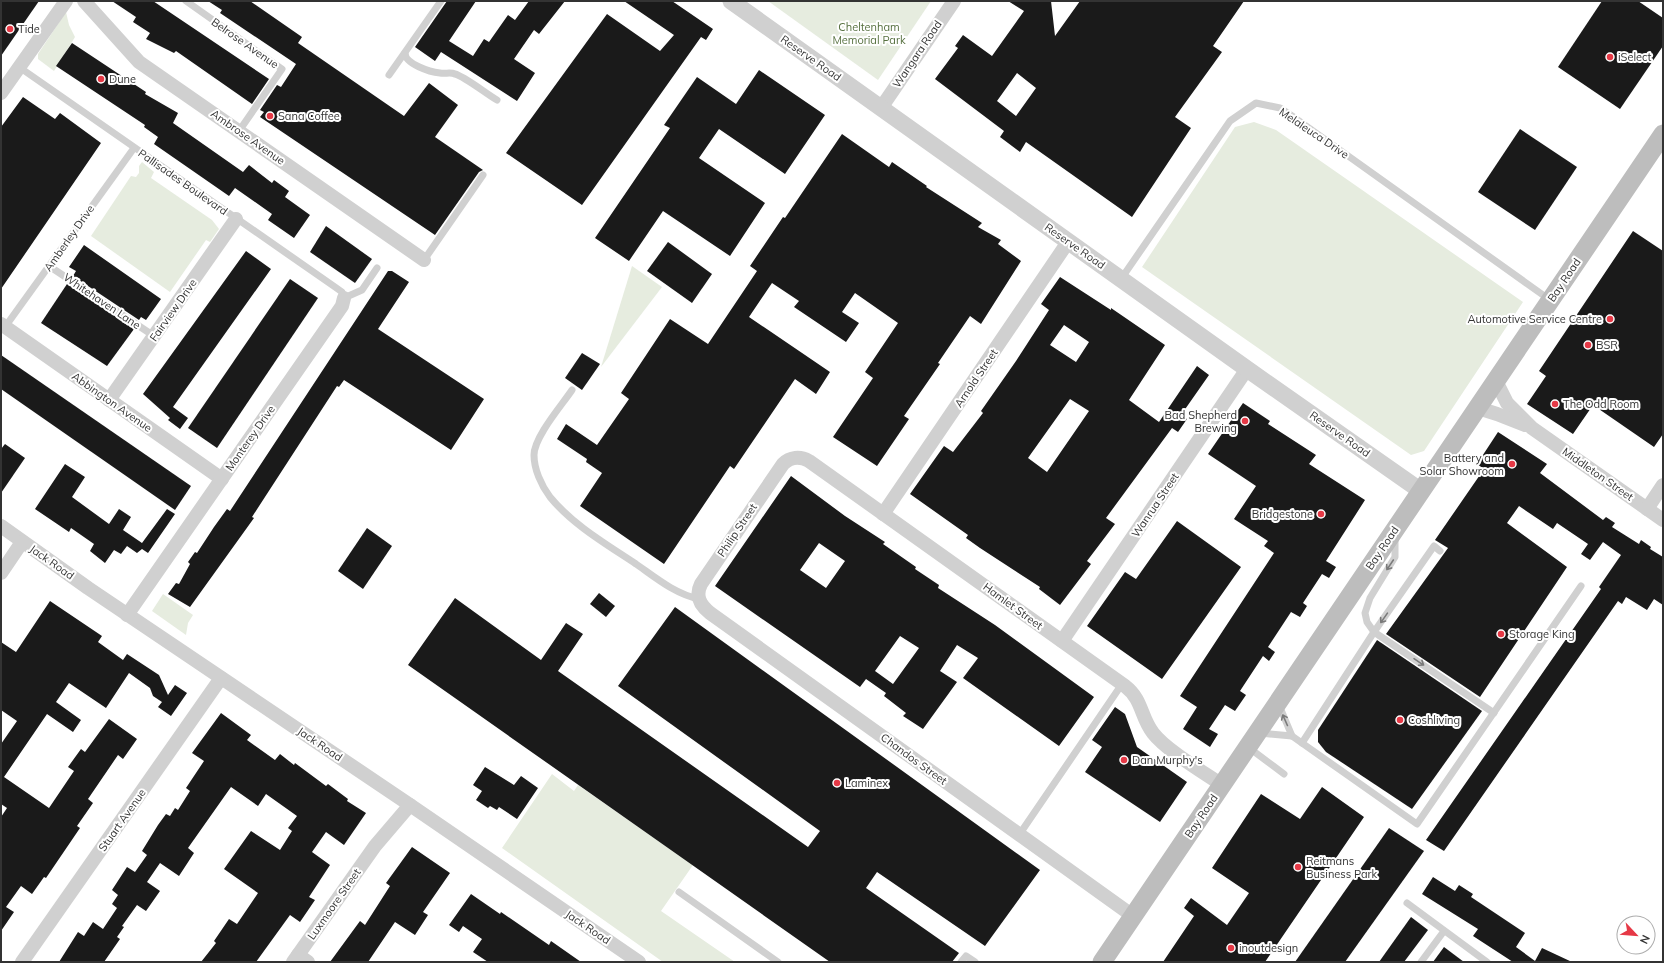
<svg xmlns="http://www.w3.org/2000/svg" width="1664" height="963" viewBox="0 0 1664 963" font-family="Mulish,sans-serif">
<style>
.green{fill:#e6ecdf}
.building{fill:#1a1a1a;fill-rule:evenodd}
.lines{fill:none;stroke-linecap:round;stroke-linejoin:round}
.service{stroke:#d0d0d0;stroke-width:7}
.minor{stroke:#d0d0d0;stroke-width:14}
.tertiary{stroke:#d0d0d0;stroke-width:17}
.secondary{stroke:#bdbdbd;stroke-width:19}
.oneway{stroke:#7a7a7a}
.poi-dot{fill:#e63946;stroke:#fff;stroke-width:1.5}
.labels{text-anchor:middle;stroke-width:4;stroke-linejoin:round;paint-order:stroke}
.park-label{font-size:11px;fill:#56703f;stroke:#fff}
.poi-label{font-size:11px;fill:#333;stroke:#fff;text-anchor:start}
.street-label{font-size:11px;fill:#333;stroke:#fff}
</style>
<rect width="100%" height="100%" fill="#fff"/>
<!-- green -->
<g class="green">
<polygon points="768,1 931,1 878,80"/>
<polygon points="66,12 69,25 75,37 54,71 38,59 38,54"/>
<polygon points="1254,122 1276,130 1523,302 1424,451 1411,455 1142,267 1235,127"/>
<polygon points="142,162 154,172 151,178 212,220 219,229 210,242 206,240 170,292 91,236 131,176 136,177 139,173 139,166"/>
<polygon points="632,266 662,287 601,367"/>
<polygon points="163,594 193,615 188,623 186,635 152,611"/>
<polygon points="552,774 574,791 578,785 693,865 661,911 735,962 663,962 502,848"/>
</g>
<!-- building -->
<g class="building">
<polygon points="1,1 39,1 1,56"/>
<polygon points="112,1 153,1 269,79 252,104 176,51 174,53 146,39 150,33 133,22 136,17"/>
<polygon points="208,1 250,1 302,37 298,43 404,116 429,83 458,105 435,137 483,170 479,172 435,235 260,117 264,112 260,110 277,85 281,87 296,64 220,13 222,10"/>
<polygon points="447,1 476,1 449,41 473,56 484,39 489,42 508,15 515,20 529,1 565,1 539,34 534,30 514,59 535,73 517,101 441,52 435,61 415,47"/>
<polygon points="624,1 672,1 713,29 706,40 701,37 582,205 506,153 607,14 660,51 674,35"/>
<path d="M 1008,1 L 1051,1 L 1055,36 L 1080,1 L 1244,1 L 1213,46 L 1222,52 L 1175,117 L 1191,128 L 1132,217 L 1026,142 L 1020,152 L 1000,137 L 1004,131 L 935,79 L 958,48 L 955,46 L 963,35 L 992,56 L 1024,11 ZM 1017,73 L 1036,88 L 1016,116 L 997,101 Z"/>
<polygon points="1602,1 1638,1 1663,18 1663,46 1620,109 1558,67"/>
<polygon points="72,43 146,92 145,94 178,113 173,123 243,172 249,165 272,183 274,180 289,191 285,197 310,215 294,238 268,220 272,214 235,188 229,196 154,144 158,137 144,127 145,125 56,66"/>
<polygon points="759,70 825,115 785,174 719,129 699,158 765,203 730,256 663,211 629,261 595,238 670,128 664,125 697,77 736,104"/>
<polygon points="23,97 55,119 60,113 101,143 1,289 1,127"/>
<polygon points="1520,129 1577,167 1535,230 1478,192"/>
<polygon points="842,134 889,167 892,162 927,186 926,187 982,223 978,227 1001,240 998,244 1021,261 981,324 970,316 938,363 940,364 904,416 909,419 877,466 833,437 873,378 865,372 898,323 855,293 842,312 859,323 846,342 794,307 799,301 772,283 749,317 830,372 816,394 795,379 734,469 730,466 664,564 580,506 602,473 586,462 587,459 557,439 566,424 597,445 629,399 621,393 670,319 708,344 757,271 750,266 783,217 785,218"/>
<polygon points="326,226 372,259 355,283 310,252"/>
<polygon points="1633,231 1663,251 1663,434 1654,447 1593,405 1573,434 1527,404 1546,376 1539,371"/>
<polygon points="668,242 712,274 692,303 647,271"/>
<polygon points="84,245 161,299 146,320 141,317 139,320 73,276 76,271 69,267"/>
<polygon points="246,251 271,269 173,407 188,418 180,429 168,420 170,418 143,394"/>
<polygon points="388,271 392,271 409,282 378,329 484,399 451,450 344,380 339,387 337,386 252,517 254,518 190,607 168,594 176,583 179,584 190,564 188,562 195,552 197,553 214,527 227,509 230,511"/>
<path d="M 1060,277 L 1111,310 L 1111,308 L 1165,345 L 1129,400 L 1159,422 L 1197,366 L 1209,375 L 1181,415 L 1187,419 L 1178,432 L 1172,428 L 1106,518 L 1115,524 L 1087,561 L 1091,564 L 1060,605 L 1039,589 L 1040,587 L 980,548 L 966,538 L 968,535 L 910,494 L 944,446 L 953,452 L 983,413 L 981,411 L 1016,361 L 1049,310 L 1041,304 ZM 1064,325 L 1089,342 L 1076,362 L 1050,345 ZM 1070,399 L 1089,411 L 1047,472 L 1028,458 Z"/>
<polygon points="290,279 318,298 217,448 188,428"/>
<polygon points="67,284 134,329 107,366 41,323"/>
<polygon points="582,353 600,364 582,390 565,378"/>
<polygon points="1,355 191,486 175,510 1,389"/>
<polygon points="1243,403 1270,421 1268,424 1316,455 1309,464 1365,500 1326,561 1336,567 1329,578 1322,574 1303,603 1307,606 1300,617 1291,612 1268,647 1275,652 1269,661 1263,656 1240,691 1246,695 1235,711 1225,705 1209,729 1218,734 1210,747 1183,729 1197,707 1180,696 1274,553 1264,546 1268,541 1234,519 1256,486 1208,454"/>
<polygon points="1498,432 1547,464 1540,473 1603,520 1606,517 1615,523 1612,527 1639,544 1641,540 1651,547 1650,549 1663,557 1663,605 1654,599 1647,610 1626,597 1622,604 1618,601 1444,851 1426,840 1601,589 1599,587 1621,555 1603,542 1590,560 1581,554 1588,544 1557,523 1553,529 1519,506 1507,523 1567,567 1480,697 1386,634 1448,548 1435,540 1484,469 1477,464"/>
<polygon points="5,444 25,458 1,493 1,449"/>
<polygon points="65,464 85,477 72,497 109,524 119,509 131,517 123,530 142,543 167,509 175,514 148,553 142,549 137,553 127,546 121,554 114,550 105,563 90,551 94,544 71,528 69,532 35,509"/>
<path d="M 791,476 L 845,516 L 885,542 L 883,544 L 916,567 L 915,569 L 939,585 L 938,588 L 995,625 L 1094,697 L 1059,746 L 963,678 L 978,658 L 957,645 L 940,671 L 957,682 L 923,729 L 903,716 L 906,713 L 884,696 L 886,693 L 866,679 L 860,687 L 715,586 ZM 819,543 L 845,561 L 826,588 L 800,570 ZM 900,636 L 919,648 L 893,684 L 875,671 Z"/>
<polygon points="1177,521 1241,567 1162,679 1087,626 1125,572 1136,579"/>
<polygon points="367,528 392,546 363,589 338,571"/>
<polygon points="599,593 615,606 606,617 590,604"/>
<polygon points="455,598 541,660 566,623 583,634 558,671 808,847 820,831 618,686 675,607 1040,870 985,946 877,872 866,888 959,953 952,962 830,962 408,665"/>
<polygon points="50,601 102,636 98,642 123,660 127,654 159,675 168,695 175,685 187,693 171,716 158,707 162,702 153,696 150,688 129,673 106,708 69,683 56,702 81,720 73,732 47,714 4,777 49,808 74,771 68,767 81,749 85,752 109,719 137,739 123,759 118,755 88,799 93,803 77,826 80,828 46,878 44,877 32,894 21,886 6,907 14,912 1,931 1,817 7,808 1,804 1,744 17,721 1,710 1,642 16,652"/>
<polygon points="1377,640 1482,711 1412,809 1326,752 1318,742 1318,730"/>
<polygon points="1115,707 1125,714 1137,747 1187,782 1160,822 1085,772 1102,747 1092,740"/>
<polygon points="221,713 251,735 247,740 275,760 280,754 294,765 295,763 326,786 328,784 348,799 347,801 366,813 344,845 326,832 312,852 330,865 309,897 315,900 300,922 290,915 256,962 201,962 216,943 214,941 229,919 237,924 258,893 224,869 251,831 280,850 292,831 288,828 297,816 266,794 258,806 231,787 188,848 194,853 179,876 160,863 147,882 160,891 146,911 137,905 122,926 124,927 117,937 120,939 104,962 59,962 78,932 84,936 93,922 103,929 117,908 112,904 118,895 112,890 127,867 135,872 147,855 142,851 158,825 166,814 170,816 175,808 178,810 190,791 186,788 204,761 192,753"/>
<polygon points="485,767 514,785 521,776 538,788 517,819 499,807 497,810 490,806 488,808 476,800 482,791 473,785"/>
<polygon points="1322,787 1364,817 1265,962 1163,962 1194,916 1184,908 1191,898 1227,925 1249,893 1212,868 1261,794 1300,819"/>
<polygon points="1389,828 1424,851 1345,962 1295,962"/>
<polygon points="412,847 450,873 423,912 428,915 415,935 395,922 368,962 330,962 360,921 365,925 390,886 386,883"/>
<polygon points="1433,877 1455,891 1459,885 1473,894 1471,897 1525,933 1516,947 1535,961 1542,948 1572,962 1513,962 1473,936 1478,929 1422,894"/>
<polygon points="471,894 500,914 501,912 549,945 551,941 581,962 488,962 473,952 482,939 463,926 459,932 449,925"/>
<polygon points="1411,917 1428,930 1404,962 1379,962"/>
<polygon points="1444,947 1464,962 1433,962"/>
</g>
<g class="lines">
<!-- service -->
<g class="service">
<polyline points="186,1 282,69 239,131"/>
<path d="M 405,53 C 405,64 430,72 440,73 C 445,74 451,72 455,74 C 464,76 488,95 497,100"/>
<polyline points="19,67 335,287 342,292 344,298 362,290 377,268"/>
<polyline points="389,75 441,1"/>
<polyline points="424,260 483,175"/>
<polyline points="49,266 154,336"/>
<polyline points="1121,279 1230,121 1256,103 1280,108 1295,118 1550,300"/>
<polyline points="5,327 134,148"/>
<path d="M 572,390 C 562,405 534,437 534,455 C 534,469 541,485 550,497 C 573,525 606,544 636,564 C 656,578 675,594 699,599"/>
<polyline points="1395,538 1395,557 1370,598 1365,613 1367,622 1374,632 1494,713"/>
<polyline points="1279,705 1292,736"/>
<polyline points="1260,733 1292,736 1417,824 1581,586"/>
<polyline points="1302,743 1374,632 1434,546 1440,551"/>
<polyline points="1248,747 1284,774"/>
<polyline points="1019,835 1122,684"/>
<polyline points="679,892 778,962"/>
<polyline points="1407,903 1487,962"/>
<polyline points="961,962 966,956 975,962"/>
<polyline points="1421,962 1444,931"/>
</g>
<!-- minor -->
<g class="minor">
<polyline points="84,1 139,62 424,260"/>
<polyline points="1,93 66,1"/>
<polyline points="881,108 954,1"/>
<polyline points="1,324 222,479"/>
<polyline points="1496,381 1507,403 1532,428 1663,520"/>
<polyline points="109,400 236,219"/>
<polyline points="1478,408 1497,414 1525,425"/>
<polyline points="1647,509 1663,485"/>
<polyline points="883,514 1068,242"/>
<polyline points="1,526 88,588 410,805 639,962"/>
<polyline points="1,573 22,542"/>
<polyline points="127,615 342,306 344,298"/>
<polyline points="1062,641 1247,369"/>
<path d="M 1133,916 L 710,613 C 700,605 695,596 701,584 L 783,464 C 790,457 800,456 809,461 L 1125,686 C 1143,700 1140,716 1153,733 C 1166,750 1203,772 1222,785"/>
<polyline points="298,955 308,962"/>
<polyline points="22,962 221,678"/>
<polyline points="293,962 375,846 410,805"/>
</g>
<!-- tertiary -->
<polyline class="tertiary" points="731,1 1247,369 1421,491"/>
<!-- secondary -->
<polyline class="secondary" points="1102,962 1663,134"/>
</g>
<!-- one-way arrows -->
<defs><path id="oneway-shaft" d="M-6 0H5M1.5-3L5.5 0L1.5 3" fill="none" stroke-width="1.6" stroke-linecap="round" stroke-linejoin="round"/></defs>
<g class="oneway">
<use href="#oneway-shaft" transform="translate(1390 565) rotate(124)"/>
<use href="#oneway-shaft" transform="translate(1384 618) rotate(125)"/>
<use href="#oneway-shaft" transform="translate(1419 662) rotate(34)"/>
<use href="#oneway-shaft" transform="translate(1285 720) rotate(-114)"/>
</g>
<!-- markers -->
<g class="poi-dot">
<circle cx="10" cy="29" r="4"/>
<circle cx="1610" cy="57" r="4"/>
<circle cx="101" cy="79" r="4"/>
<circle cx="270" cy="116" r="4"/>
<circle cx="1610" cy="319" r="4"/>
<circle cx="1588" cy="345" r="4"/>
<circle cx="1555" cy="404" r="4"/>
<circle cx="1245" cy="421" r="4"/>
<circle cx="1512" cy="464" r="4"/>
<circle cx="1321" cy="514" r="4"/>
<circle cx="1501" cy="634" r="4"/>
<circle cx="1400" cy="720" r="4"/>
<circle cx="1124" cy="760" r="4"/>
<circle cx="837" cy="783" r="4"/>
<circle cx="1298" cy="867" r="4"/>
<circle cx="1231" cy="948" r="4"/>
</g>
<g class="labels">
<!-- park labels -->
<g class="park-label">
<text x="869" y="31">Cheltenham<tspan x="869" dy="13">Memorial Park</tspan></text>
</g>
<!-- poi labels -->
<g class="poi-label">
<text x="18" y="33">Tide</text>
<text x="1618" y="61">iSelect</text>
<text x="109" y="83">Dune</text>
<text x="278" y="120">Sana Coffee</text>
<text x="1602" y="323" text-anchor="end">Automotive Service Centre</text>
<text x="1596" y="349">BSR</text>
<text x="1563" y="408">The Odd Room</text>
<text x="1237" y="419" text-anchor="end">Bad Shepherd<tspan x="1237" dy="13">Brewing</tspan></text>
<text x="1504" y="462" text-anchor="end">Battery and<tspan x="1504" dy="13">Solar Showroom</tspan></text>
<text x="1313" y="518" text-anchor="end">Bridgestone</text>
<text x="1509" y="638">Storage King</text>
<text x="1408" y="724">Coshliving</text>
<text x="1132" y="764">Dan Murphy's</text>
<text x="845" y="787">Laminex</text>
<text x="1306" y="865">Reitmans<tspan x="1306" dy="13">Business Park</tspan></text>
<text x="1239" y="952">inoutdesign</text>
</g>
<!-- street labels -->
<g class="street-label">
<text transform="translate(245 43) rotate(35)" y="4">Belrose Avenue</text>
<text transform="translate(917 54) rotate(-56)" y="4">Wangara Road</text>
<text transform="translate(811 58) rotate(35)" y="4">Reserve Road</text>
<text transform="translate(1314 133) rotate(34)" y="4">Melaleuca Drive</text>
<text transform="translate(248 137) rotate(35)" y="4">Ambrose Avenue</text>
<text transform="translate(183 182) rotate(35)" y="4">Pallisades Boulevard</text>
<text transform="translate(69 238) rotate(-55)" y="4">Amberley Drive</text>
<text transform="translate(1075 246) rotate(35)" y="4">Reserve Road</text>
<text transform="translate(1564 280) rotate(-56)" y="4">Bay Road</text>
<text transform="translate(102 301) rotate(34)" y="4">Whitehaven Lane</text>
<text transform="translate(173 310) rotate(-55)" y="4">Fairview Drive</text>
<text transform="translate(976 378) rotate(-56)" y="4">Arnold Street</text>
<text transform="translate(112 402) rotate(35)" y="4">Abbington Avenue</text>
<text transform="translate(1340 434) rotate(35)" y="4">Reserve Road</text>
<text transform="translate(250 438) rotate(-55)" y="4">Monterey Drive</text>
<text transform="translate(1598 474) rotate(35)" y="4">Middleton Street</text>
<text transform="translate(1155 505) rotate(-56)" y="4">Wanrua Street</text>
<text transform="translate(737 530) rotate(-56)" y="4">Philip Street</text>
<text transform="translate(1382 548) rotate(-56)" y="4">Bay Road</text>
<text transform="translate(52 562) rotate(35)" y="4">Jack Road</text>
<text transform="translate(1013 606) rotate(36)" y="4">Hamlet Street</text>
<text transform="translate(320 744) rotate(34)" y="4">Jack Road</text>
<text transform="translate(914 759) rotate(36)" y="4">Chandos Street</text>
<text transform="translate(1201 816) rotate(-56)" y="4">Bay Road</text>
<text transform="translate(122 820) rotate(-55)" y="4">Stuart Avenue</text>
<text transform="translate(334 904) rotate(-55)" y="4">Luxmoore Street</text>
<text transform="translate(588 927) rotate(34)" y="4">Jack Road</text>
</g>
</g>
<!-- border -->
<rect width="1664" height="963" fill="none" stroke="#333333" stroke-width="4"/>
<!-- north arrow -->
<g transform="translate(1636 935) rotate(116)"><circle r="19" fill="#ffffff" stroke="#adadad"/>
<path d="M0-3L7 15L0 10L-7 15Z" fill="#e63946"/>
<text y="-6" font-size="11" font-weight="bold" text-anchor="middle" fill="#333333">N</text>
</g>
</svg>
